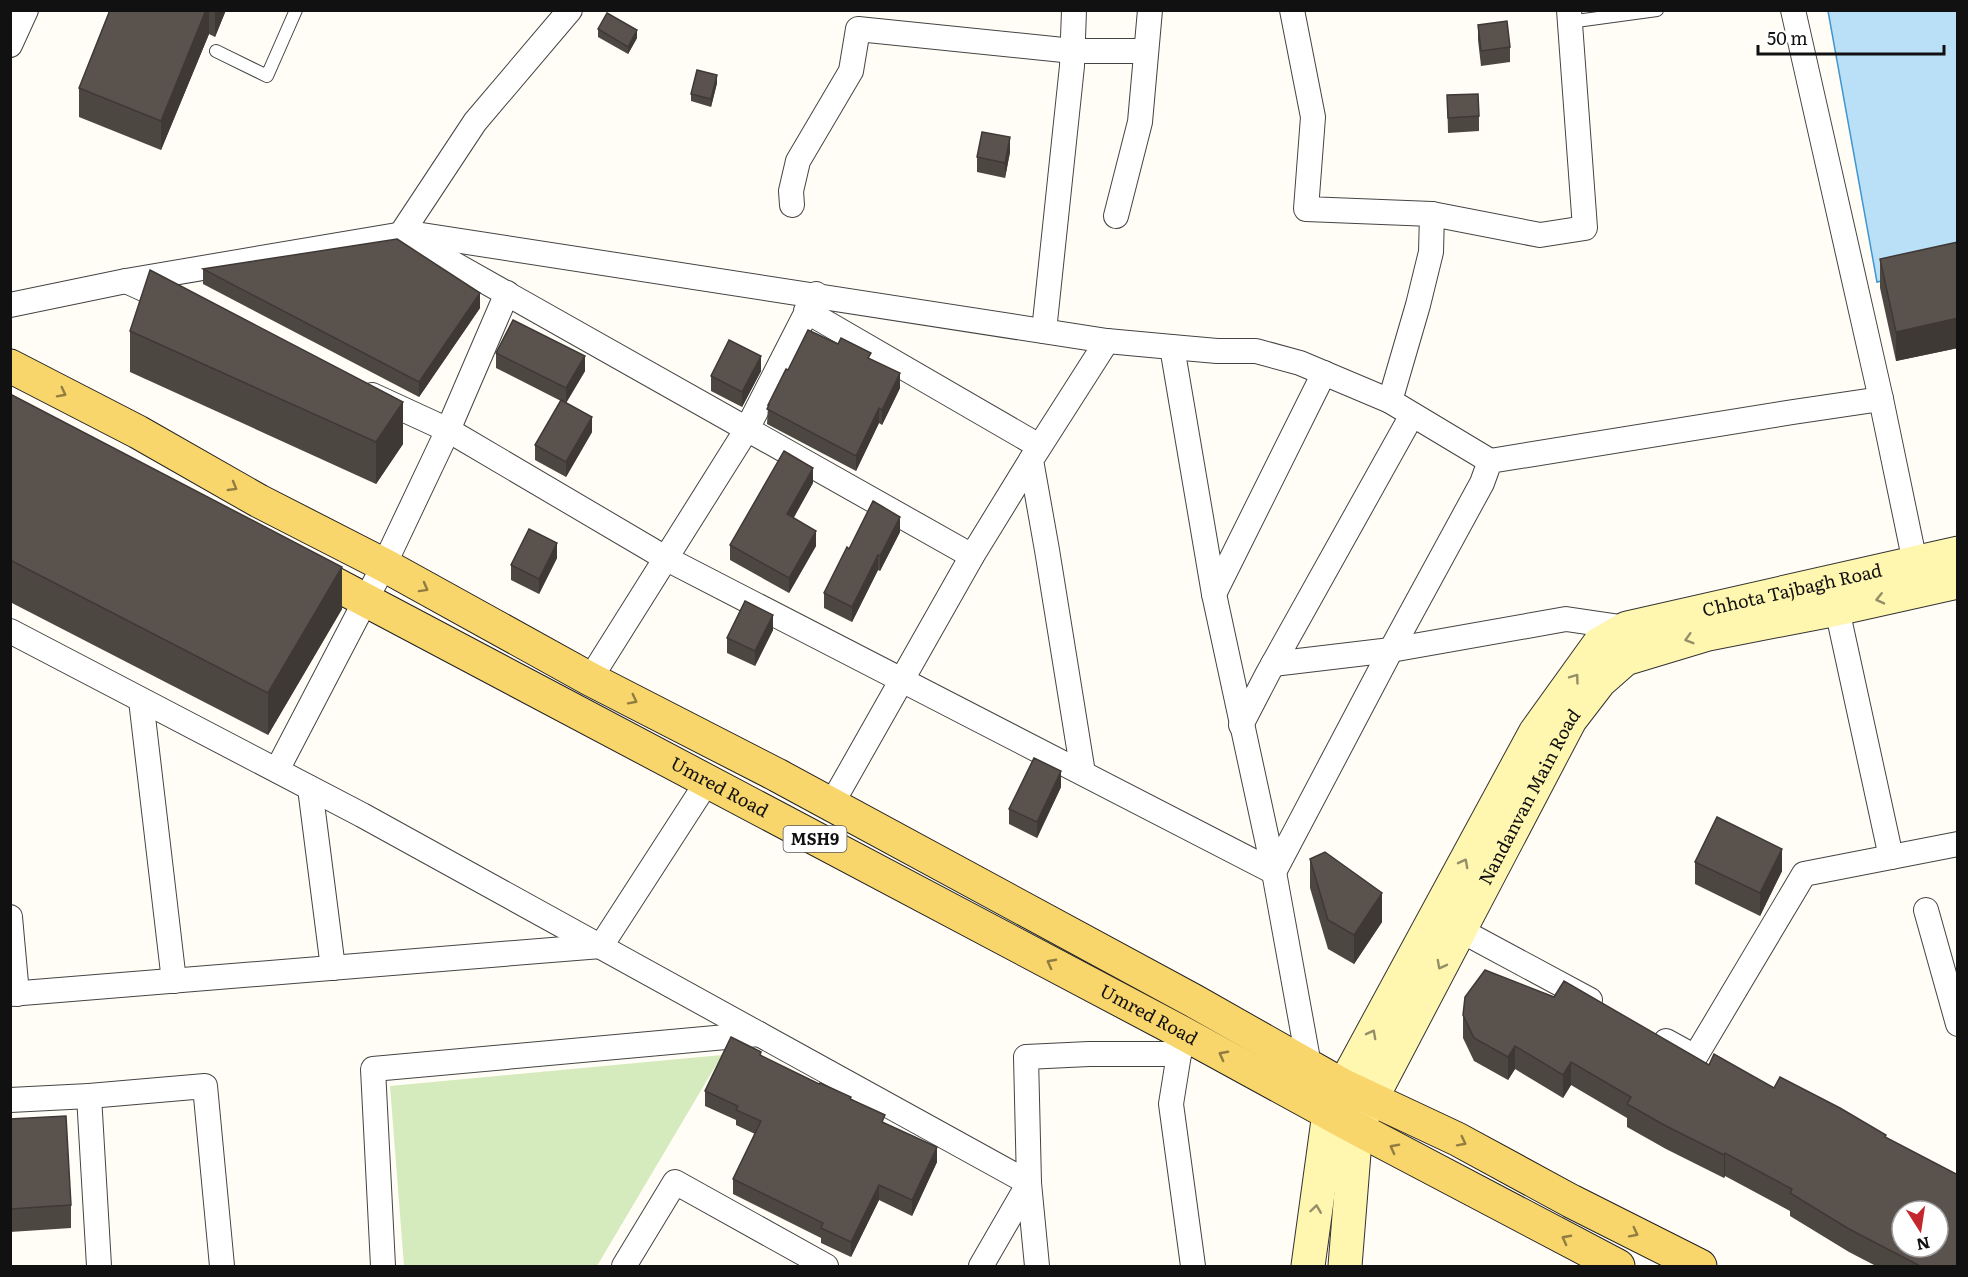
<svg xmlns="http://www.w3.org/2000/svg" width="1968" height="1277" viewBox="0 0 1968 1277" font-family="Literata,serif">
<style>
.green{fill:#d5ebbd}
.water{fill:#b9e0f7;stroke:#3f96cf;stroke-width:1.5}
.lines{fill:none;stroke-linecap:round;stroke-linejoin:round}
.service-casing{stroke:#444;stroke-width:14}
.minor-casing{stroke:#444;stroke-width:26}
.secondary-casing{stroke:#333;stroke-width:35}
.primary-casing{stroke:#222;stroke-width:35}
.service{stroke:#fff;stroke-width:12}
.minor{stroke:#fff;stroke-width:24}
.secondary{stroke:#fff6b0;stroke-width:33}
.primary{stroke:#f9d66b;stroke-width:33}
.wall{fill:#4d4742}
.shaded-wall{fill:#3f3936}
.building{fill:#5a524d;stroke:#3f3936;stroke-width:1.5;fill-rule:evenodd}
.oneway{stroke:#917d42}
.oneway2{stroke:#948f68}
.labels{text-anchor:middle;stroke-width:6;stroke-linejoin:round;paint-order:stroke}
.shield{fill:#fff;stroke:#585858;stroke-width:1.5}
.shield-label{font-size:16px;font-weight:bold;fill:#111}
.street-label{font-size:18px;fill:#111;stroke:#fff}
</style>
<rect width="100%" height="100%" fill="#fffdf5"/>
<!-- green -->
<polygon class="green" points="722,1055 597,1266 404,1266 390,1086"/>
<!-- water -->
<polygon class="water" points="1828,11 1957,11 1957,265 1877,282"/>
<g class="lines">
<!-- service casing -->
<g class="service-casing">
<g id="service">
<polyline points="1569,22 1657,10"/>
<polyline points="216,51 267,76 296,10"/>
</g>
</g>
<!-- minor casing -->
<g class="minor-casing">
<g id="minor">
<polyline points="570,10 475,122 401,234 972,556 1031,460"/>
<polyline points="1292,10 1313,117 1306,209 1432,214"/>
<polyline points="1793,10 1881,399 1918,577"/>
<polyline points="10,45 26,10"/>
<polyline points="792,205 791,191 798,161 851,71 858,29 1073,51 1146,51"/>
<polyline points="1116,216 1140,122 1150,10"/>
<polyline points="126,281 172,302"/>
<polyline points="10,305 126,281 409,233 1107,341 1172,347 1214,594 1324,373"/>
<polyline points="806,311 1039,446"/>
<polyline points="1044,331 1072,66 1074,10"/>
<polyline points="1172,347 1217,351 1256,351 1300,363 1390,401 1490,461"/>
<polyline points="372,395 448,430 667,559 1274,872 1391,650 1482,483 1490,461 1793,412 1881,399"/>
<polyline points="1390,401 1418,305 1431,252 1432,214 1540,235 1585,228 1569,10"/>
<polyline points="1214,594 1274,872 1309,1065 1303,1075"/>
<polyline points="1837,609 1891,857"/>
<polyline points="10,631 362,815 1029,1183 1026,1057 1089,1054 1179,1054"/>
<polyline points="1273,664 1391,650 1566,619 1627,628"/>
<polyline points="590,679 747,429 816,294"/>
<polyline points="141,700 174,981"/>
<polyline points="1241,725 1268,673 1412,415"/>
<polyline points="277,770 384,565 448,430 507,293"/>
<polyline points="1083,773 1047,550 1031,460 1107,341"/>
<polyline points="310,788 333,968"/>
<polyline points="831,805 972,556"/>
<polyline points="1926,910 1958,1024"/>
<polyline points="10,917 17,994"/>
<polyline points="1460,930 1590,1000"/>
<polyline points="10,994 601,946 707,782"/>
<polyline points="1185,1041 1179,1054 1171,1104 1193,1266"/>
<polyline points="1666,1041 1695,1057 1804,874 1958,844"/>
<polyline points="89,1096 99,1266"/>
<polyline points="10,1100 89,1096 205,1086 222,1266"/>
<polyline points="1029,1183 1037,1266"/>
<polyline points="383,1266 373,1069 759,1034"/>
<polyline points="624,1266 675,1182 826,1266"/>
<polyline points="981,1266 1029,1183"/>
</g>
</g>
<!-- secondary casing -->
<g class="secondary-casing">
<g id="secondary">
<path id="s1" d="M 1308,1266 L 1329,1113 L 1535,733 L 1599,644 L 1627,628 L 1958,553"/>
<path id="s2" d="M 1345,1266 L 1356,1128 L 1570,720 L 1600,681 L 1625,659 L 1708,634 L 1837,609 L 1958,582"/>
</g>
</g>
<!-- primary casing -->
<g class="primary-casing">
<g id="primary">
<polyline points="10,366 138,432 259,501 384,565 590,679 777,775 1194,1001 1344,1086 1457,1139 1571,1201 1700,1266"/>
<path id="s3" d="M 303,567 L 1177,1030 L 1356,1128 L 1618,1266"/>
</g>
</g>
<!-- service -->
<use href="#service" class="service"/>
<!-- minor -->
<use href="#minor" class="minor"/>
<!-- secondary -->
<use href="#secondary" class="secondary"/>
<!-- primary -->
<use href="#primary" class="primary"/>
</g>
<!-- wall -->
<g class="wall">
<polygon points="110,10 226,10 215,37 209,34 161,150 79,117 79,88"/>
<polygon points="1478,25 1510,47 1510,62 1481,66 1478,40"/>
<polygon points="598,29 637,38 628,54 598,37"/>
<polygon points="717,83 711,107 691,101 691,94"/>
<polygon points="1447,95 1479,116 1479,131 1448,133"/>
<polygon points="1010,152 1005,178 977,172 977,157"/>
<polygon points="1958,242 1958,348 1896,361 1880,288 1880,259"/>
<polygon points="203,269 480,308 419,397 203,284"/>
<polygon points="130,331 403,444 376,484 130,372"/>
<polygon points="496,353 585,371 566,403 592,432 566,477 535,460 535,445 561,401 496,368"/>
<polygon points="871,359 900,388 882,425 879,423 856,471 767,424 768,405 788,370"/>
<polygon points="761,371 742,407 711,391 711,376"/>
<polygon points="10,394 342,609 268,735 10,602"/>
<polygon points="813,483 793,518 816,546 789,593 730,560 730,545"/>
<polygon points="900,532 880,571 878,570 852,622 824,608 824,593 849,549"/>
<polygon points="557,558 539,594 511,580 511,565"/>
<polygon points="773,630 755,666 727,653 727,638"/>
<polygon points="1061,787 1037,838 1009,824 1009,809"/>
<polygon points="1310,859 1382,922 1354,964 1328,949 1310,888"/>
<polygon points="1695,862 1782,871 1760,916 1695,884"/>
<polygon points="1463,1015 1709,1065 1774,1088 1886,1138 1958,1266 1876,1266 1849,1252 1790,1216 1790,1211 1725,1176 1724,1178 1666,1149 1627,1127 1627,1118 1571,1085 1563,1098 1515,1069 1508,1080 1474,1061 1463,1038"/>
<polygon points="761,1056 851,1099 885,1123 937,1162 912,1216 879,1200 851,1257 821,1243 821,1238 733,1194 733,1179 755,1134 736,1125 736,1120 705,1106 705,1091"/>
<polygon points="10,1119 71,1205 71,1228 10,1232"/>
</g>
<!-- shaded-wall -->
<g class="shaded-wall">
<polygon points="206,10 209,10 209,34 161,150 161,121"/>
<polygon points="215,10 226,10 215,37"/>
<polygon points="637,30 637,38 628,54 628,47"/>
<polygon points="717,75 717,83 711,107 711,99"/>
<polygon points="1010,137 1010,152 1005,178 1005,163"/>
<polygon points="480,293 480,308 419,397 419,382"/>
<polygon points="1958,318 1958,348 1896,361 1896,332"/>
<polygon points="585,356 585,371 566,403 566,388"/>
<polygon points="761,356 761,371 742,407 742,392"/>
<polygon points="900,373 900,388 882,425 882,410"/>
<polygon points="403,402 403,444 376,484 376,442"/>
<polygon points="879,408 879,423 856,471 856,456"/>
<polygon points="592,417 592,432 566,477 566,462"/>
<polygon points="813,468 813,483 787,530 787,514"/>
<polygon points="900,517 900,532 880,571 880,556"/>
<polygon points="816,531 816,546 789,593 789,578"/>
<polygon points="557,543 557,558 539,594 539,579"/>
<polygon points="878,555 878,570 852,622 852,607"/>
<polygon points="342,567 342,609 268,735 268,693"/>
<polygon points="773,615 773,630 755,666 755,651"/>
<polygon points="1061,771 1061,787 1037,838 1037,822"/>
<polygon points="1782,849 1782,871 1760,916 1760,893"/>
<polygon points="1382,893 1382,922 1354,964 1354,935"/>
<polygon points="1515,1046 1515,1069 1508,1080 1508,1057"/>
<polygon points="1571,1062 1571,1085 1563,1098 1563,1075"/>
<polygon points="937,1147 937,1162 912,1216 912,1200"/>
<polygon points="1725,1153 1725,1176 1724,1178 1724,1155"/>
<polygon points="879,1185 879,1200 851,1257 851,1242"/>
</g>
<!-- building -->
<g class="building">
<polygon points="110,10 206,10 161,121 79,88"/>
<polygon points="607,13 637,30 628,47 598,29"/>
<polygon points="1507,21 1510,47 1481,51 1478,25"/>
<polygon points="697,70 717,75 711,99 691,94"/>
<polygon points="1478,94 1479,116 1448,118 1447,95"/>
<polygon points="982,132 1010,137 1005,163 977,157"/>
<polygon points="397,239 480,293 419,382 203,269"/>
<polygon points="1958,242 1958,318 1896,332 1880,259"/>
<polygon points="150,270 403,402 376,442 130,331"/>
<polygon points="513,320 585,356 566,388 496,353"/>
<polygon points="808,330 838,344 841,338 871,353 868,358 900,373 882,410 879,408 856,456 767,409 769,405 768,405 786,369 788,370"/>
<polygon points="729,340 761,356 742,392 711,376"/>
<polygon points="10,394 342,567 268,693 10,560"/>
<polygon points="561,400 592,417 566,462 535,445"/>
<polygon points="784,451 813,468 787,514 816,531 789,578 730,545"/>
<polygon points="873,501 900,517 880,556 878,555 852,607 824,593 847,547 849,549"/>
<polygon points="529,529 557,543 539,579 511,565"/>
<polygon points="745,601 773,615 755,651 727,638"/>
<polygon points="1034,758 1061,771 1037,822 1009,809"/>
<polygon points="1717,817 1782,849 1760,893 1695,862"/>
<polygon points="1325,852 1382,893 1354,935 1328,920 1310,859"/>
<path d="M 1485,970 L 1554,997 L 1564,981 L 1709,1065 L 1714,1054 L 1774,1088 L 1780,1077 L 1840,1108 L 1886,1135 L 1885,1137 L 1958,1175 L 1958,1266 L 1920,1266 L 1849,1229 L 1790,1193 L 1792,1189 L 1725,1153 L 1724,1155 L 1666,1126 L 1627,1104 L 1631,1097 L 1571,1062 L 1563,1075 L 1515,1046 L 1508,1057 L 1474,1038 L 1463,1015 L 1465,997 ZM 1902,1211 L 1938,1211 L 1938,1247 L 1902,1247 Z"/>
<polygon points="731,1037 761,1052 760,1055 819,1084 820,1083 851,1097 850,1099 885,1115 882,1122 937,1147 912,1200 879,1185 851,1242 821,1228 823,1223 733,1179 761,1121 736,1110 738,1106 705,1091"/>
<polygon points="66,1116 71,1205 10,1209 10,1119"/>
</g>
<!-- one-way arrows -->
<defs><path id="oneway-chevron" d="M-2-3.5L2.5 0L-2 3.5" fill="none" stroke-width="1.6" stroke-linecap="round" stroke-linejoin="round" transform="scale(1.5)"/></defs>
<g class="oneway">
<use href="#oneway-chevron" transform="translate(62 393) rotate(27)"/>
<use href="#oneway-chevron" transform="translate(233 487) rotate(30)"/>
<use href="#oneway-chevron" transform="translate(424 588) rotate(29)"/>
<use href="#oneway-chevron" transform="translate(633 700) rotate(27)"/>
<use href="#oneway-chevron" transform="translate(1051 963) rotate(-152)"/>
<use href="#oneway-chevron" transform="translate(1223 1055) rotate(-152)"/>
<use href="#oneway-chevron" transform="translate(1462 1142) rotate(27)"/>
<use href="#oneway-chevron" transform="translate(1394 1148) rotate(-152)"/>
<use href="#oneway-chevron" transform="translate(1634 1233) rotate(27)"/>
<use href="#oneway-chevron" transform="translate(1566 1239) rotate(-152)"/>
</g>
<g class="oneway2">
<use href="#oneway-chevron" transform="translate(1880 599) rotate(167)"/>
<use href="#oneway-chevron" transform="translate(1689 639) rotate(164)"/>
<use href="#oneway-chevron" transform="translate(1575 678) rotate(-54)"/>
<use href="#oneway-chevron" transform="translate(1464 863) rotate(-62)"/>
<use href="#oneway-chevron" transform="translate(1441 965) rotate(118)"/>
<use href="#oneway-chevron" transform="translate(1372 1034) rotate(-62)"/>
<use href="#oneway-chevron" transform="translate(1316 1209) rotate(-82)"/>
</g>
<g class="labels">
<!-- shield labels -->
<rect class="shield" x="783.5" y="826" width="63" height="26" rx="4.5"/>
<g class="shield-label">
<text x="815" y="845">MSH9</text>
</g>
<!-- street labels -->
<g class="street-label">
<text dy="6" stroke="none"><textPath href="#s1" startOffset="898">Chhota Tajbagh Road</textPath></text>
<text dy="6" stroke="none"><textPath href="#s3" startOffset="471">Umred Road</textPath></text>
<text dy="6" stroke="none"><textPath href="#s2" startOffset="512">Nandanvan Main Road</textPath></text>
<text dy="6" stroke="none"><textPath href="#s3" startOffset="957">Umred Road</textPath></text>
</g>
</g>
<!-- border -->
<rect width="1968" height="1277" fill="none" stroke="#111111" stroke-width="24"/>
<!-- north arrow -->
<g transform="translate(1920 1229) rotate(168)"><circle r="28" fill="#ffffff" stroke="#a0a0a0" stroke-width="1.5"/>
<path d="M0-4.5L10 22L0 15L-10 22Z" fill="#c4262e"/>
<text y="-9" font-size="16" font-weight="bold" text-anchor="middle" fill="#111111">N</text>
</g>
<!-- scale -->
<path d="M1758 45v9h186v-9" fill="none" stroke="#111111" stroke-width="3"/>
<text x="1767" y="45" font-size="18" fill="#111111" stroke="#ffffff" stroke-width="4.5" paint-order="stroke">50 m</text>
</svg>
